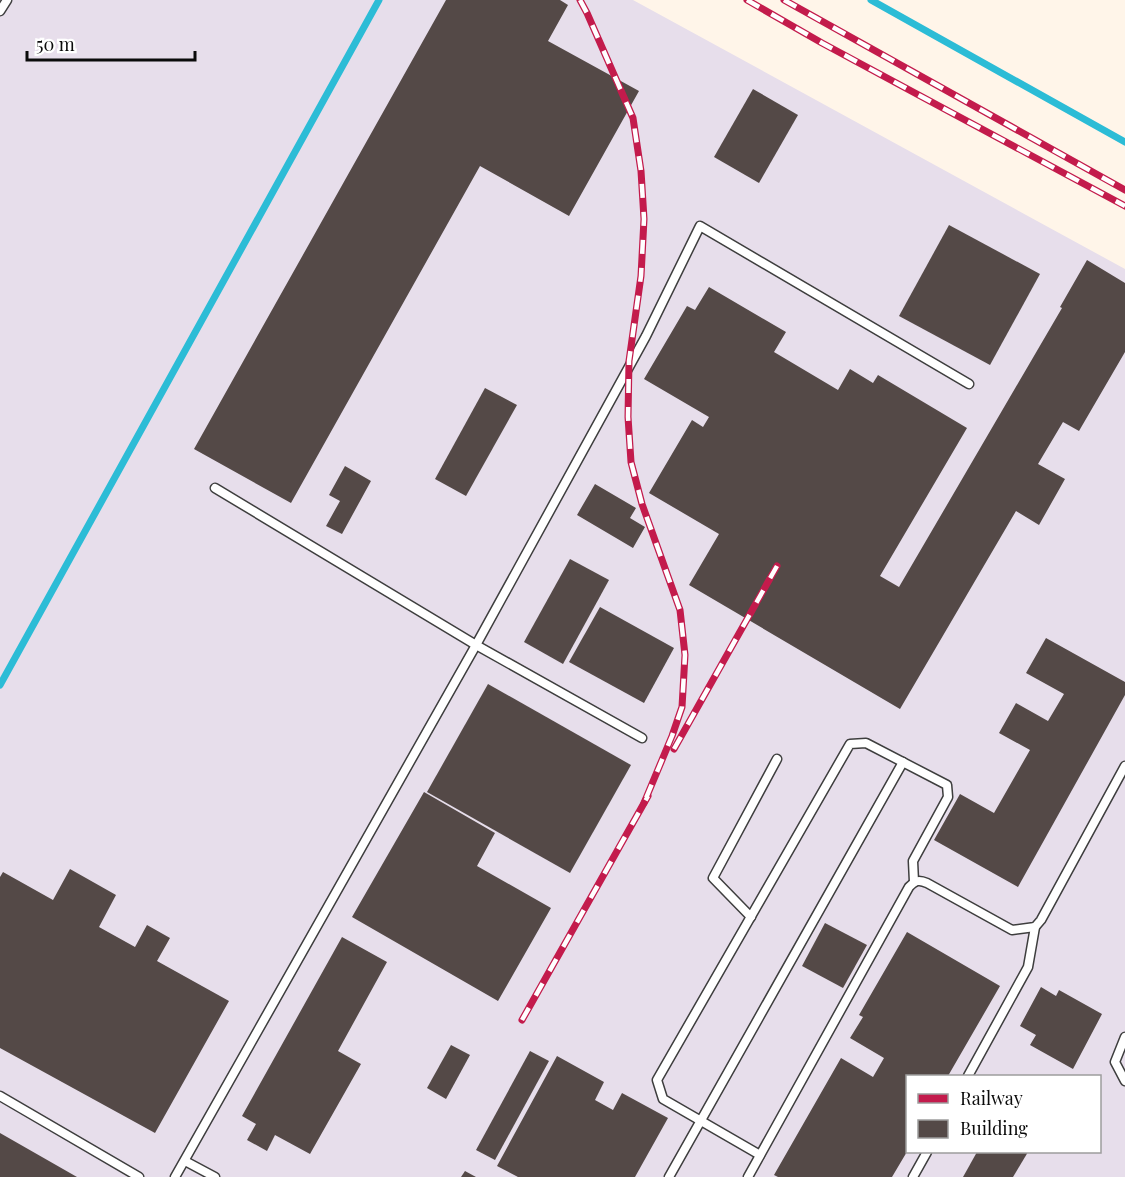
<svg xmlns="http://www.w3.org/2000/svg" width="1125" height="1177" viewBox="0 0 1125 1177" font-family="'Playfair Display',serif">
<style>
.industrial{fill:#e7deeb;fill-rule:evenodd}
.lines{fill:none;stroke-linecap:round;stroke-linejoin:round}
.stream{stroke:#2cbcd6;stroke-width:7}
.building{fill:#544947}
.lane-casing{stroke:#3e3e3e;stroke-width:11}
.lane{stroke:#fff;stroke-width:8}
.rail-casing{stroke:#c31b4c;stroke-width:7}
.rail{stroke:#fff;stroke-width:4.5;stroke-dasharray:14;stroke-linecap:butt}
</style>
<rect width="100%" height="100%" fill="#fff5e9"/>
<!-- industrial -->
<path class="industrial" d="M 0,0 L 633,0 L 1125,269 L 1125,1177 L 0,1177 ZM 908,1076 L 1100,1076 L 1100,1152 L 908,1152 Z"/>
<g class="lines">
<!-- stream -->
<g class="stream">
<polyline points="871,0 1125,142"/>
<polyline points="0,685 379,0"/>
</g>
</g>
<!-- building -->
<g class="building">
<polygon points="446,0 560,0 568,5 548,41 639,91 569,216 480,166 291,503 194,449"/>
<polygon points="753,89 798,115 759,183 714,157"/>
<polygon points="949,225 1040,274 990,365 899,316"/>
<polygon points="1087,260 1125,283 1125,352 1079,431 1063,422 1038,464 1065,479 1039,525 1016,511 900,709 689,585 719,534 649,493 692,420 703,427 709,417 644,379 687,306 695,310 709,287 786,332 774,352 838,390 850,369 873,383 878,375 967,428 880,576 899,587 1062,308 1060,307"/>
<polygon points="485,388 517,405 466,496 435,479"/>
<polygon points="345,466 371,481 342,534 326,526 340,501 329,495"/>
<polygon points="595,484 636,508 630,518 645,527 633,548 577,515"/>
<polygon points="570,559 609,580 563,664 524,642"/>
<polygon points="600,607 674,648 644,703 569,662"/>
<polygon points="1046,638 1125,682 1125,695 1018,887 934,840 960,794 994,813 1030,750 999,733 1016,703 1048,721 1064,694 1026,673"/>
<polygon points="488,684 631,765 570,873 427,792"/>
<polygon points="424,792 495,833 477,866 551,908 498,1001 352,917"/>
<polygon points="70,869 116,895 99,927 135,947 147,925 170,938 157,961 229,1001 155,1133 0,1048 0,877 3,872 53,900"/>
<polygon points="825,923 867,945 843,988 802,966"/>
<polygon points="907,932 1000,986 948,1076 908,1076 908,1150 892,1177 778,1177 774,1175 841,1058 873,1077 884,1058 850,1038 863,1017 859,1015"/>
<polygon points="342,937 387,962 338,1051 361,1064 310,1154 275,1135 267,1151 247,1140 256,1124 242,1116"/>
<polygon points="1041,987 1056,996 1059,990 1102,1014 1073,1069 1030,1045 1036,1035 1020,1026"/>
<polygon points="451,1045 470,1055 446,1099 427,1088"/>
<polygon points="530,1051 549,1061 495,1160 476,1150"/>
<polygon points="557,1056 604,1082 595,1100 613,1110 622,1093 668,1118 635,1177 518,1177 497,1166"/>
<polygon points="0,1133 77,1177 0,1177"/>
<polygon points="977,1152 1028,1152 1013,1177 963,1177"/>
<polygon points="465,1171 476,1177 461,1177"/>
</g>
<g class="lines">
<!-- lane casing -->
<g class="lane-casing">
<g id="lane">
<polyline points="0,11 7,0"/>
<polyline points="215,488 476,645 646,336 700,226 969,384"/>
<polyline points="751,917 713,878 777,759"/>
<polyline points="1125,1037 1115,1062 1125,1081"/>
<polyline points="968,1076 1028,967 1035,927"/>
<polyline points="0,1096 139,1177"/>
<polyline points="760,1155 663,1099 657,1080 850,744 866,743 947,785 948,797 913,861 914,882"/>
<polyline points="185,1161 215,1177"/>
<polyline points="175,1177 476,645 642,738"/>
<polyline points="669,1177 903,762"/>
<path d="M 748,1177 L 909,887 C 915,881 918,879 927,883 L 1012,930 L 1035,927 L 1041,920 L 1125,766"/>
<polyline points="913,1177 927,1152"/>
</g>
</g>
<!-- lane -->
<use href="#lane" class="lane"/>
<!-- rail casing -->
<g class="rail-casing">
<g id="rail">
<polyline points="580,0 587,13 633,118 641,171 644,219 641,276 629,361 628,417 631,462 642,504 680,610 685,655 682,707 672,736 644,803"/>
<polyline points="747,0 822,43 1125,206"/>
<polyline points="784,0 1125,190"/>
<polyline points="674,749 777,566"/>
<polyline points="522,1020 648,796"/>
</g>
</g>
<!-- rail -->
<use href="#rail" class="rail"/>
</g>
<!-- legend -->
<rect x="906" y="1075" width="195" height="78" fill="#ffffff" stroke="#9d9d9d" stroke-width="1.5"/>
<rect x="918" y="1094" width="30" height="9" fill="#c31b4c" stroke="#9d9d9d" stroke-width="1.5"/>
<text x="960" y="1105" font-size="18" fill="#0b0b0b">Railway</text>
<rect x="918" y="1120" width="30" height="18" fill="#544947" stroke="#9d9d9d" stroke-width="1.5"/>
<text x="960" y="1135" font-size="18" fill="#0b0b0b">Building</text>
<!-- scale -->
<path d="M27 51v9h168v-9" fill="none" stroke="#0b0b0b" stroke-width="3"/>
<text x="36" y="51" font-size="18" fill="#0b0b0b" stroke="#ffffff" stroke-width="4.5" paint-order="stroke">50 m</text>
</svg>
